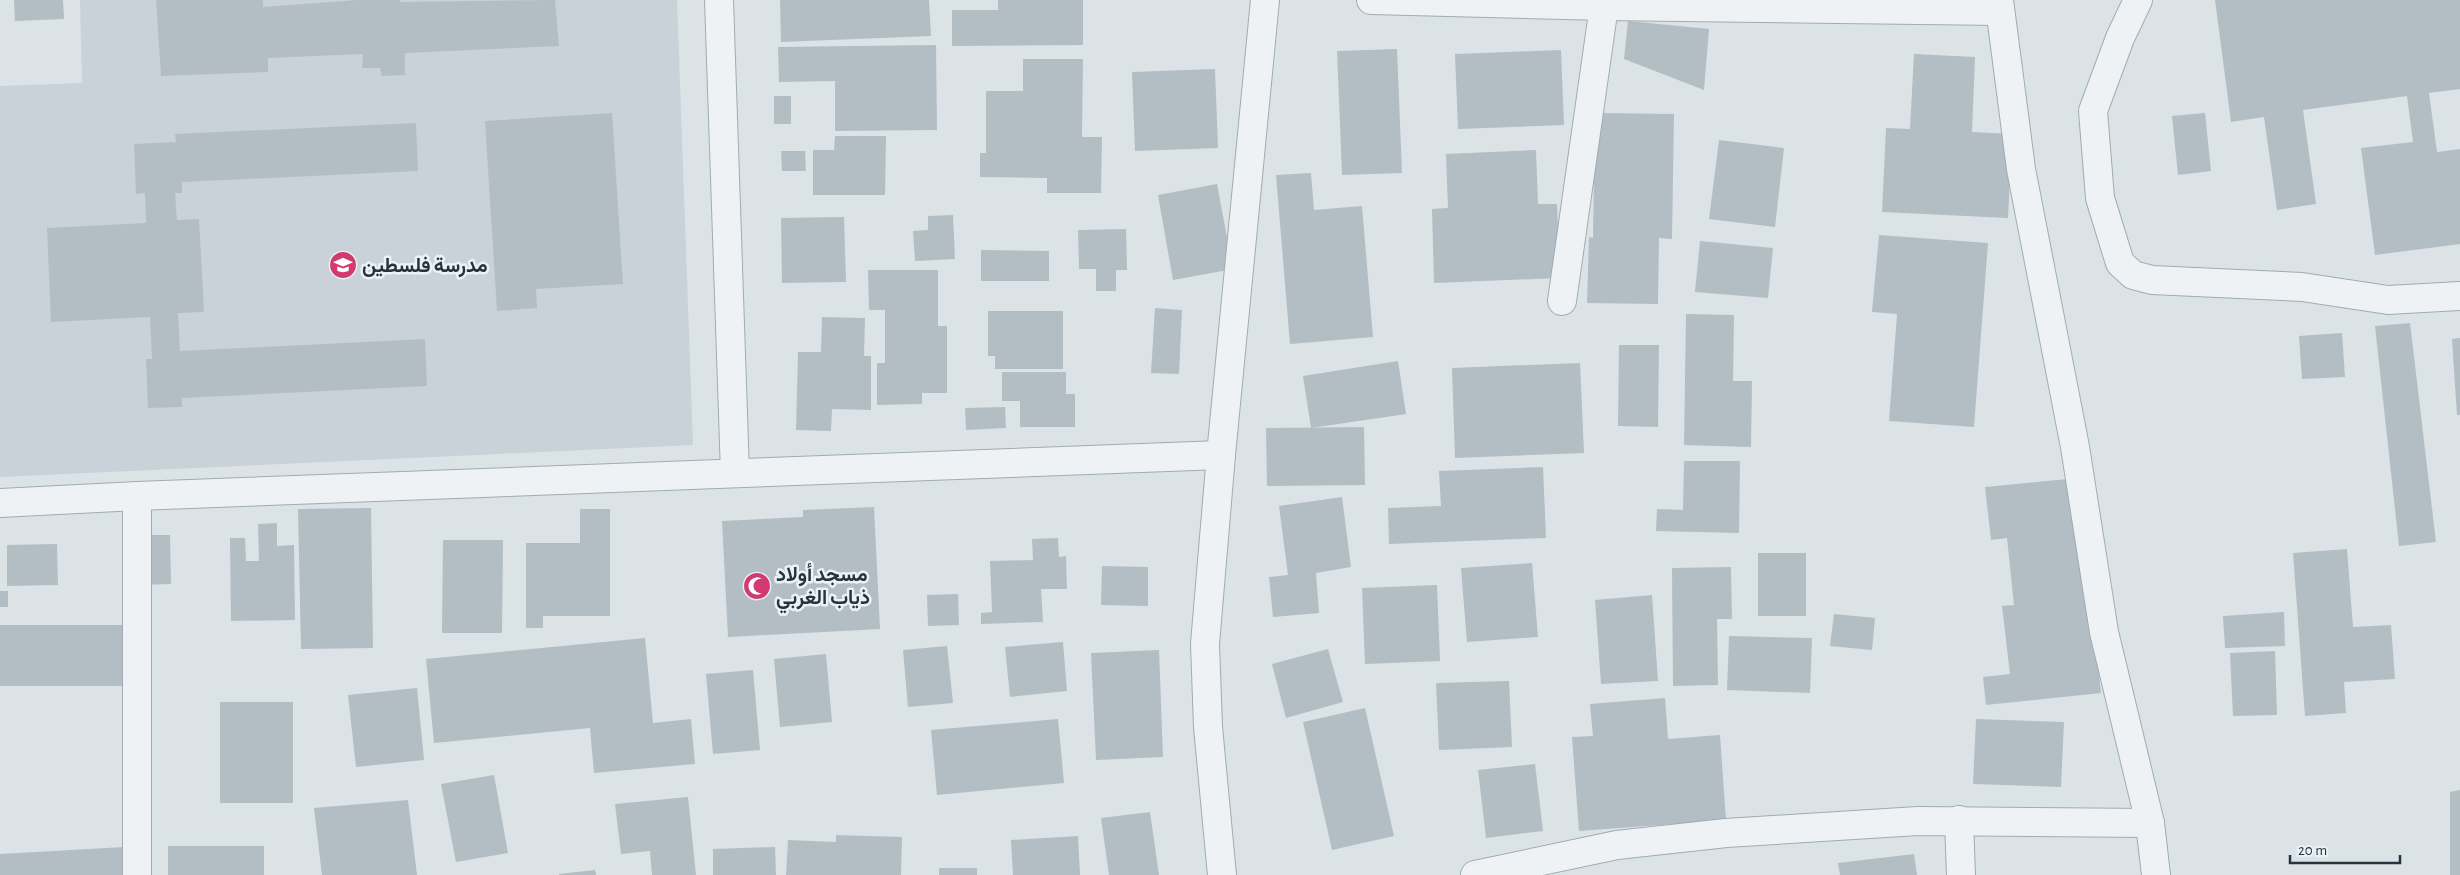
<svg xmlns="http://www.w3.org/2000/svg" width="2460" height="875" viewBox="0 0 2460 875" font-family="'Alegreya Sans',Vazirmatn,sans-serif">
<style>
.built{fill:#cad2d9}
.building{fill:#b3bdc4}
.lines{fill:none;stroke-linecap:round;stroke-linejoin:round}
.minor-casing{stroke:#a1abb1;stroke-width:30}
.minor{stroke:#eff2f5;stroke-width:28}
.labels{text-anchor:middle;stroke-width:5;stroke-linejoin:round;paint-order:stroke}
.poi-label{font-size:20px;font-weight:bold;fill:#25333e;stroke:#ebf1f5;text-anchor:start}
</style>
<rect width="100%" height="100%" fill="#dce3e7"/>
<!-- built -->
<polygon class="built" points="80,0 677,0 693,445 0,477 0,86 82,83"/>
<!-- building -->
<g class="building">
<polygon points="14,0 63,0 64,19 15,21"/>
<polygon points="156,0 263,0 263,7 357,0 400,0 400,2 555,0 559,46 405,53 405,75 382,76 380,68 362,68 363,54 268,58 268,72 161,76"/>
<polygon points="780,0 929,0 931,36 781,42"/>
<polygon points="998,0 1083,0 1083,45 952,46 952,10 998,10"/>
<polygon points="2215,0 2460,0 2460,89 2429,93 2437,152 2460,149 2460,244 2375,255 2361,148 2413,142 2407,96 2303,110 2316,204 2277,210 2264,117 2231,122"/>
<polygon points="1628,21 1709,29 1704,90 1624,59"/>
<polygon points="936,45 937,130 835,131 835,81 779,82 778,47"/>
<polygon points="1397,49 1402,173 1342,175 1337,51"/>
<polygon points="1561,50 1564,125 1458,129 1455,54"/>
<polygon points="1914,54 1975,57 1972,132 2012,134 2008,218 1882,212 1886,128 1910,129"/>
<polygon points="1023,59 1083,59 1082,137 1102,137 1101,193 1047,193 1047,178 980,177 980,153 986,153 986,91 1023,91"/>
<polygon points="1215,69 1218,148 1135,151 1132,72"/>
<rect x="774" y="96" width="17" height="28"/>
<polygon points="612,113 623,284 536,289 537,308 497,311 485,121"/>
<polygon points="1595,113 1674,114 1672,239 1659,238 1658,304 1587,303 1589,237 1593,238"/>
<polygon points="2205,113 2211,171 2178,175 2172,116"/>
<polygon points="416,123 418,171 182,182 182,193 175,193 177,220 199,219 204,312 178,313 180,351 425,339 427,386 182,398 182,407 148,408 146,359 152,359 150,317 51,322 47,228 146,223 145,193 136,194 134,144 176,142 175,134"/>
<polygon points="835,136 886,136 885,195 813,195 813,150 834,150"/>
<polygon points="1719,140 1784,148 1775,227 1709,219"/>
<polygon points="1536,150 1538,204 1557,204 1560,278 1434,283 1432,209 1448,208 1446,154"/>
<polygon points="781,151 805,151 806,171 782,171"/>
<polygon points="1311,173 1314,210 1362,206 1373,337 1290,344 1276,175"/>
<polygon points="1217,184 1233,269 1173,280 1158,195"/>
<polygon points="953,215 955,259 915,261 913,231 928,230 928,216"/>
<polygon points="844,217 846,282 782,283 781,218"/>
<polygon points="1126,229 1127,270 1116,270 1116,291 1096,291 1096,269 1079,269 1078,230"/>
<polygon points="1879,235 1988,243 1974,427 1889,421 1897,314 1872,312"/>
<polygon points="1700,241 1773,248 1768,298 1695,292"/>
<polygon points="981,250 1049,251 1049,281 981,281"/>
<polygon points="868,270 938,270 938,326 947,326 947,393 922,393 922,404 877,405 877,363 885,363 885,310 869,310"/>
<polygon points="1155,308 1182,310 1179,374 1151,373"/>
<polygon points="988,311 1063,311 1063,369 995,369 995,356 988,356"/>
<polygon points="1686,314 1734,315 1733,381 1752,381 1751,447 1684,445"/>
<polygon points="822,317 865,318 864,356 871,356 871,410 832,409 831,431 796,430 798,352 821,352"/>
<polygon points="2410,323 2436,542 2399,546 2375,326"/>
<polygon points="2342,333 2345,377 2302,379 2299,336"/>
<polygon points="2460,338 2460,415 2457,415 2452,339"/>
<polygon points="1619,345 1659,345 1658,427 1618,426"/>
<polygon points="1398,361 1406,414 1311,428 1303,376"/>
<polygon points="1580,363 1584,453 1455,458 1452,368"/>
<polygon points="1002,372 1066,372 1066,394 1075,394 1075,427 1020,427 1020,401 1002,401"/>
<polygon points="1005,407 1006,428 966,430 965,408"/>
<polygon points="1364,427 1365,485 1267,486 1266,428"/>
<polygon points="1684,461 1740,461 1739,533 1656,531 1657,509 1683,510"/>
<polygon points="1543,467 1546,538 1389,544 1388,508 1441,506 1439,471"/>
<polygon points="2078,478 2101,693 1986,705 1983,677 2010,674 2002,606 2014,605 2007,538 1991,540 1985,487"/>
<polygon points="1342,497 1351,567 1316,573 1319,613 1273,617 1269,577 1288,575 1279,506"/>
<polygon points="874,507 880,629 728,637 722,521 803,517 803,510"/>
<polygon points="371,508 373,648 301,649 298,509"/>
<polygon points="580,509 610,509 610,616 543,616 543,628 526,628 526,543 580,543"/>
<polygon points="277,523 277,546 294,545 295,620 231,621 230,538 245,538 246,561 259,561 258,524"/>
<polygon points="139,535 170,535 171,584 140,585"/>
<polygon points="1058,538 1059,557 1066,556 1067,589 1041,589 1043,622 981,624 981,613 992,612 990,561 1033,560 1032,539"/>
<polygon points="443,540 503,540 502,633 442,633"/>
<polygon points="57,544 58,585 7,586 7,545"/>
<polygon points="2347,549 2353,627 2391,625 2395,679 2344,682 2346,713 2305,716 2293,553"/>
<rect x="1758" y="553" width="48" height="63"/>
<polygon points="1532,563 1538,637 1467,642 1461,568"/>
<polygon points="1102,566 1148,567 1148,606 1101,605"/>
<polygon points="1731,567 1732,619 1717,619 1718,685 1673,686 1672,568"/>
<polygon points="1437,585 1440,661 1365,664 1362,588"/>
<rect x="0" y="591" width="8" height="16"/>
<polygon points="958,594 959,625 928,626 927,595"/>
<polygon points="1652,595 1658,681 1601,684 1595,600"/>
<polygon points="2284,612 2285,646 2225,648 2223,616"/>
<polygon points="1834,614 1875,618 1872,650 1830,646"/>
<rect x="0" y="625" width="129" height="61"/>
<polygon points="1729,636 1812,638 1810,693 1727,690"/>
<polygon points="645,638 653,723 691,719 695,764 594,773 590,728 434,743 426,659"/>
<polygon points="1063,642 1067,691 1010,697 1005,647"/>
<polygon points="947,646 953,703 908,707 903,650"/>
<polygon points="1328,649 1343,702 1286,718 1272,664"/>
<polygon points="1159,650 1163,757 1096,760 1091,653"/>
<polygon points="2275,651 2277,715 2233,716 2230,653"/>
<polygon points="826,654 832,722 780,727 774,659"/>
<polygon points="753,670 760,750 713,754 706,674"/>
<polygon points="1509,681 1512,747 1439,750 1436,683"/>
<polygon points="417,688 424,760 356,767 348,695"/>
<polygon points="1665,698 1668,739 1720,735 1726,820 1579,831 1572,737 1593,736 1590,704"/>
<rect x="220" y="702" width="73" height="101"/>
<polygon points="1365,708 1394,836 1332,850 1303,722"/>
<polygon points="1058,719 1064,783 937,795 931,730"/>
<polygon points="1976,719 2064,722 2061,787 1973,784"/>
<polygon points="1535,764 1543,831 1486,838 1478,770"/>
<polygon points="494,775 508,853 456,862 441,784"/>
<polygon points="2460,790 2460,875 2450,875 2450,792"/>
<polygon points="688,797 696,875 652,875 650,851 621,854 615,804"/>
<polygon points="408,800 417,875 322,875 314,808"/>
<polygon points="1150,812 1159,875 1109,875 1101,818"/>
<polygon points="836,835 902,837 901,875 786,875 788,840 836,842"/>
<polygon points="1078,836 1080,875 1013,875 1011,840"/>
<rect x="168" y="846" width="96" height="29"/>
<polygon points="124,847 125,875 0,875 0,854"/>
<polygon points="775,847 776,875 713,875 713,849"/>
<polygon points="1914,854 1917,875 1840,875 1838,863"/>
<rect x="939" y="868" width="38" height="7"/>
<polygon points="595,870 596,875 559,875 559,874"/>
</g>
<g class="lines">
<!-- minor casing -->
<g class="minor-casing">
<g id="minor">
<polyline points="719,0 735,473"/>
<polyline points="1371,0 1604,6 2000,11"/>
<polyline points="1999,0 2021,169 2075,447 2104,632 2150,823 2156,875"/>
<polyline points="2138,0 2120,38 2093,111 2100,198 2120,263 2133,275 2152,280 2302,287 2388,300 2460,296"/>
<polyline points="1562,301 1604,6"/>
<polyline points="0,503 137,496 1221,455"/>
<polyline points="1959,820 1961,875"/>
<polyline points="137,875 137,496"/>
<polyline points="1222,875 1208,727 1205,644 1221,455 1265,0"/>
<polyline points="1475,875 1617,845 1726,833 1918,821 2150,823"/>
</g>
</g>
<!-- minor -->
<use href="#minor" class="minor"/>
</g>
<!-- icons -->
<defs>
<g id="school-disc" transform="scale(1.4375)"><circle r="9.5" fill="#d23b70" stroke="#ebf1f5"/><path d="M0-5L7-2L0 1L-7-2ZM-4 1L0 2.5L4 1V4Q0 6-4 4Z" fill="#fff"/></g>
<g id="mosque-disc" transform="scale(1.4375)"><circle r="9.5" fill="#d23b70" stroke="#ebf1f5"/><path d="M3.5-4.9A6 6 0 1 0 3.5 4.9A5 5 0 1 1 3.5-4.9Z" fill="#fff"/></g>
</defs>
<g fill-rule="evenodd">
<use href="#school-disc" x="343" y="265"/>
<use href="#mosque-disc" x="757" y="586"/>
</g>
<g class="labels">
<!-- poi labels -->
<g class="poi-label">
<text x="362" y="272">مدرسة فلسطين</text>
<text x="776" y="581">مسجد أولاد<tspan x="776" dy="23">ذياب الغربي</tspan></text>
</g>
</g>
<!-- scale -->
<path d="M2290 855v8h110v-8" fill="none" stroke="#25333e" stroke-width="2.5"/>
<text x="2298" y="855" font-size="15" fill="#25333e" stroke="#ebf1f5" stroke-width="4" paint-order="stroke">20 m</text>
</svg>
